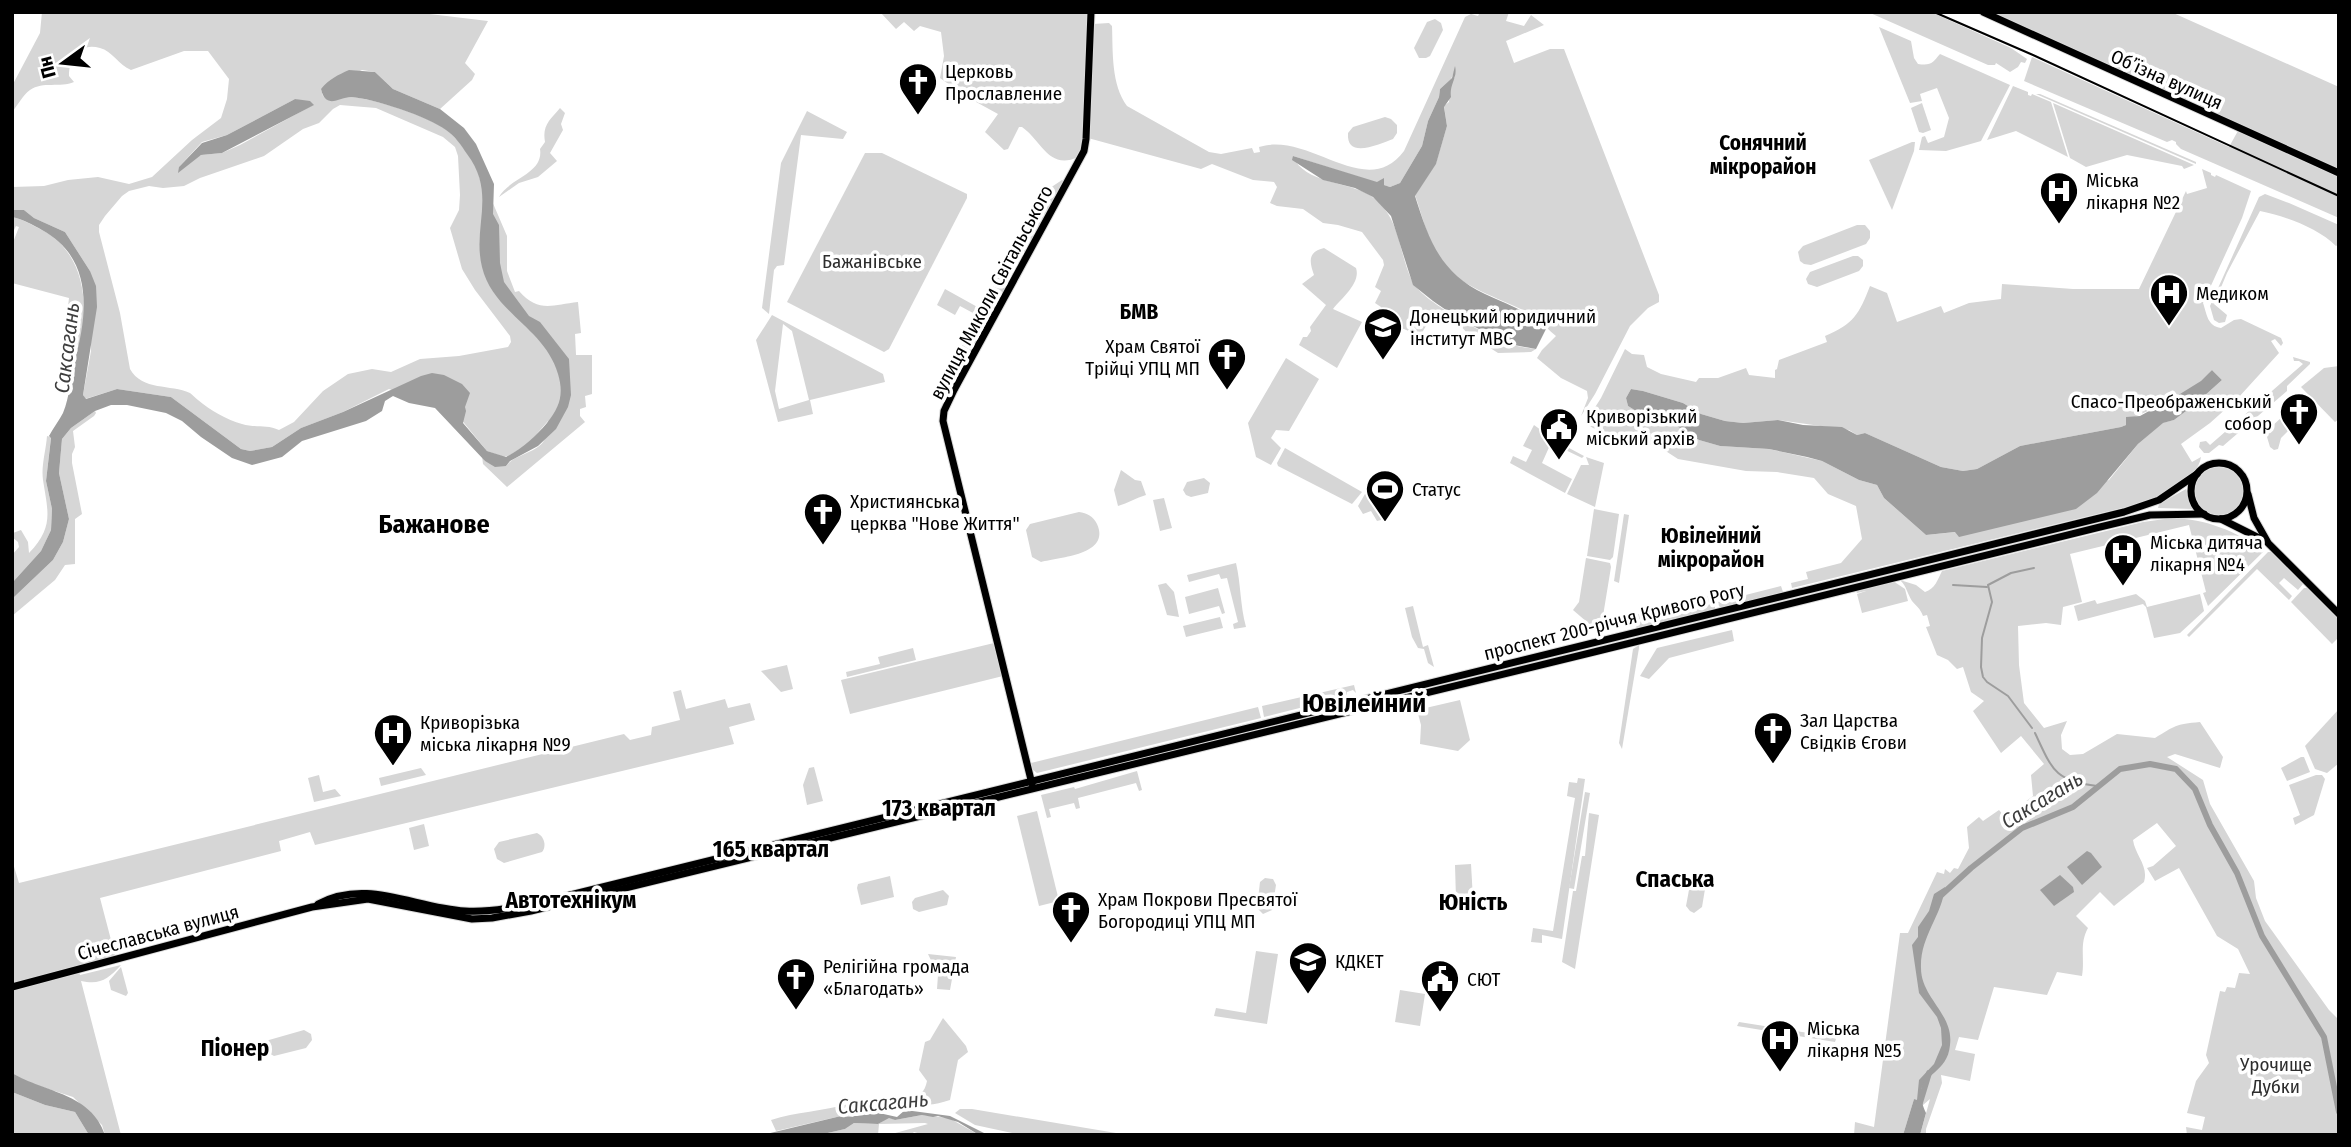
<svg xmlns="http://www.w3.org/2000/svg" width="2351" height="1147" viewBox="0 0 2351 1147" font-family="'Fira Sans Condensed',sans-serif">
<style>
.green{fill:#d6d6d6;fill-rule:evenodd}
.water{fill:#9d9d9d}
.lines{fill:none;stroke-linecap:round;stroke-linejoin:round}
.stream{stroke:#9d9d9d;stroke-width:2}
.river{stroke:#9d9d9d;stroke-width:6}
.major-casing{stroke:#dbdbdb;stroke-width:9}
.major{stroke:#000;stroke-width:7}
.tram{stroke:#000;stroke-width:2}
.labels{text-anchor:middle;stroke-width:7;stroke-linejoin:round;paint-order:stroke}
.poi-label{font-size:19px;fill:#000;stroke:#fff;text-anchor:start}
.street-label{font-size:19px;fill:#000;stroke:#fff}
.park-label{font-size:19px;fill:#2d2d2d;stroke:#fff}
.neighbourhood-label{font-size:21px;font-weight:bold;fill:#000;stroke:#fff}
.water-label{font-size:21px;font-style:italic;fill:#3e3e3e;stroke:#fff}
.quarter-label{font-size:23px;font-weight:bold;fill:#000;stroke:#fff}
.district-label{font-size:26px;font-weight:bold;fill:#000;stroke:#fff}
</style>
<rect width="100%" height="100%" fill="#fff"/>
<!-- green -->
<g class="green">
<path d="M 42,12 L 413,12 L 488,21 L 465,63 L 475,74 L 472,80 L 440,109 L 393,89 L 375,72 L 362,70 L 321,89 L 323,96 L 330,101 C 336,99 344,97 351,97 C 375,99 424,115 444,128 C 456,136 464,149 473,161 C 480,171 479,187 489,194 L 507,236 L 507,271 L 515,292 L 519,291 C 538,313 552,305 578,302 L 581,333 L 575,334 L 576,355 L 592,355 L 592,394 L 585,396 L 586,407 L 580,409 L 580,416 L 585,422 L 507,487 L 483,464 L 482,456 L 485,461 L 506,466 C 515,454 538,453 545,439 C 548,434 547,426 548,421 L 528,444 L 510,455 L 504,457 L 487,451 L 455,412 L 389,389 L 343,412 L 301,428 L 272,447 L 250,451 L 241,449 L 171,397 L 117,389 L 85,399 L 83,395 L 91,351 L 90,271 L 65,232 L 34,218 L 24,210 L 12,210 L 12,187 L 44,186 L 68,180 L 98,177 L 129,184 L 152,177 L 192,140 L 221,118 L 227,99 L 229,79 L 208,51 L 184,51 L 131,70 C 119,65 112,51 100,48 C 79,42 69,59 69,76 L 74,82 C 60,88 43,81 30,90 C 23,95 18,105 12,112 L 12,86 L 40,33 ZM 295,99 L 313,105 L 240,145 L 222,153 L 201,155 L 179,167 L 202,142 L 227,135 ZM 340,105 L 376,108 L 443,137 L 455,147 L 458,156 L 460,195 L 459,210 L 450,228 L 462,269 L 475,290 L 510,336 L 511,342 L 508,347 L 459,356 L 420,359 L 391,372 L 372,369 L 348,374 L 323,391 L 294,422 L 279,430 C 266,424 255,428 242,424 C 227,420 210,410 198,400 C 195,398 193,395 190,393 C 171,384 142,391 130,369 L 120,313 L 99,232 L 99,225 L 105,216 L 122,196 L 129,191 L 149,186 L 163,188 L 184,186 L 200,178 L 264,156 L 303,129 L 319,123 L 333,109 Z"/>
<path d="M 880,12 L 1088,12 L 1083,144 L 1078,157 C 1049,171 1041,140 1022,127 L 1019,127 L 1008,149 L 1004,150 L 985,132 L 998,114 L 967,97 L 940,78 L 944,56 L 941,32 L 920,26 L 914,31 L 904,22 L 896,29 Z"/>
<path d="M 1480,12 L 1509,12 L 1506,21 L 1524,26 L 1531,15 L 1544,25 L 1506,41 L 1514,63 L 1550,49 L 1564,49 L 1659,295 L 1659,302 L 1648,308 L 1630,326 L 1595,394 L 1581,416 L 1588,398 L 1587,391 L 1561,378 L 1537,358 L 1542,350 L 1556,336 C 1548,330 1541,320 1532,315 C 1505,299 1461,289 1442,262 C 1428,242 1423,218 1415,195 L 1436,163 L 1447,126 L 1444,106 L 1449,102 L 1450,85 L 1455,77 L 1455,70 L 1451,79 L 1440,89 L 1439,97 L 1428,121 L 1422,146 L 1400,183 L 1390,187 L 1293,156 C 1304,184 1349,181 1371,196 C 1401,217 1398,251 1412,281 C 1421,301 1488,336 1510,344 C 1519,347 1528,348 1536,349 L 1531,352 L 1498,353 L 1467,333 L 1460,325 L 1435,311 L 1420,336 L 1404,329 L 1376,323 L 1381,307 L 1375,303 L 1381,291 L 1375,287 L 1384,265 L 1383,260 L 1362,232 L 1338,225 L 1323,223 L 1303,209 L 1277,206 L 1270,203 L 1277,187 L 1274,182 L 1253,180 L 1212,164 L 1201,169 L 1088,138 L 1093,24 L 1109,23 L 1112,26 C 1113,52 1111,84 1127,106 L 1209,152 L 1221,154 L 1252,148 L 1254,153 L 1260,152 L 1259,147 C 1310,131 1366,202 1404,151 L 1465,17 L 1471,14 L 1478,16 Z"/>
<polygon points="1868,12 1931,12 2011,48 2027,59 2025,63 2021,62 2018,67 2010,72 1996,63 1995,65 1988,65"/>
<polygon points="1983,12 2171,12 2339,87 2339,218 2181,149 2176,144 2176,142 2172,140 2167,142 2024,81 2032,57 2229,147 2239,129"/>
<polygon points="1435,19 1441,23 1443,30 1430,56 1426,58 1419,58 1414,48 1427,22"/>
<path d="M 1879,27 L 1911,41 L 1914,58 L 1918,64 C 1932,66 1933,62 1940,54 L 2010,85 L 1981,141 L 1946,151 L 1919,150 L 1922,137 L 1925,136 L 1928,143 L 1944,137 L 1949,118 L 1937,88 L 1920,94 L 1922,101 L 1910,103 Z"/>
<polygon points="2013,86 2028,92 2028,95 2031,96 2032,94 2051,102 2068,157 2016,131 1987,140"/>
<polygon points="2036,94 2040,94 2196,162 2196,164"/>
<polygon points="1922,103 1931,130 1923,133 1919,132 1911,108"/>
<polygon points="2053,103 2194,165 2184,169 2182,166 2127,155 2086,167 2070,158"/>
<path d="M 560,108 L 565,113 L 561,124 L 563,130 L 550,153 L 557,161 L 538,177 L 519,183 L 499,197 C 509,178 544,174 540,149 L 545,142 C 542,125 550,120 560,108 Z"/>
<polygon points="807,111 847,132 843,139 801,135 784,265 777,266 774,270 769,314 762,308 781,163"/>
<path d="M 1385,117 L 1391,119 L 1397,125 L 1397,133 L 1393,139 C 1379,144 1346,160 1348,133 L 1353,127 Z"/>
<polygon points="1912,142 1915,142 1914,151 1892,210 1869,160"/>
<polygon points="865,153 882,153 967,194 967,198 889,349 884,352 787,302"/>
<path d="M 2202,169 L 2211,173 L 2211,175 L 2215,177 L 2216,175 L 2251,191 L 2242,218 L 2203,303 C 2207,314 2207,326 2221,328 L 2234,320 L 2241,319 L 2281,338 L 2283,343 L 2281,346 L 2275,339 L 2271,341 L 2279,353 L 2238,398 L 2210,423 L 2181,444 L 2192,462 L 2201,457 C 2198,478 2169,490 2151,501 L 1792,588 L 1791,583 L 1808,579 L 1806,572 L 1841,563 L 1862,539 L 1856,506 L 1828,494 L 1814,478 L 1777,472 L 1746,471 L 1678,459 L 1661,448 L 1593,428 L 1585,423 L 1601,398 L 1625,349 L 1632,354 L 1644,355 L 1647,367 L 1661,374 L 1696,382 L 1699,378 L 1718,378 L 1746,368 L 1749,375 L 1775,378 L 1775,370 L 1777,369 L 1779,360 L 1827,342 L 1825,336 C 1854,324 1859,314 1870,286 L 1887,293 L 1897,322 L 1941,306 L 1944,313 L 1969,303 L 2001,299 L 2002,284 L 2073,289 L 2139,289 L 2186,191 L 2187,194 L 2207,188 ZM 2212,370 L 2222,380 L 2193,406 L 2174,420 L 2162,423 L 2138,444 L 2109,480 L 1956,532 L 1926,535 L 1884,498 L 1877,485 L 1859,480 L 1822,461 L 1769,449 L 1720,446 L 1699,440 L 1672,423 L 1641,414 L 1628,406 L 1626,398 L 1631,389 L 1643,391 L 1683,403 L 1701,414 L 1725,421 L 1743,423 L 1778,420 L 1849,430 L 1857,435 L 1865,433 L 1941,467 L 1963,471 L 1977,469 L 2020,446 L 2121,427 L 2126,425 L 2127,421 C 2153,407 2193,396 2212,370 Z"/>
<polygon points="1062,180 1066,183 1025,257 1018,254 1010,266 1006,264 1041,196 1047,198 1050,188"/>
<path d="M 2265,194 L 2289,203 L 2339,225 L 2339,244 L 2336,246 C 2318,228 2285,216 2260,211 L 2227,273 L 2214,304 L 2227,315 L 2225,322 L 2219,323 L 2214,320 L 2210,306 L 2259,197 Z"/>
<path d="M 12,217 C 23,219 32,225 42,230 C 82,251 89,298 81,339 C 80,348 75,357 74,366 L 70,365 L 77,325 L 66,323 L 69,298 L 12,283 L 12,245 L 19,227 L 16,226 L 12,234 Z"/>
<polygon points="1857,225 1865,225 1870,231 1870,238 1866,244 1811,265 1804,264 1800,261 1798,252 1803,246"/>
<path d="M 1324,248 L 1356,268 C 1361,283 1342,298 1333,309 L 1362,322 L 1337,368 L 1299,345 L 1303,337 L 1307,337 L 1311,331 L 1310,327 L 1326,305 L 1302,284 L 1314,275 C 1309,261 1308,252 1324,248 Z"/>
<polygon points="1853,256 1858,256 1863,260 1863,266 1859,271 1817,287 1808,284 1806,279 1810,272"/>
<polygon points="1002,270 1013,276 1010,281 1007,280 1004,287 1006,289 983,330 969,322 973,313 960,306 955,315 937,305 945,289 981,309"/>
<path d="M 772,315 L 883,374 L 885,382 L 810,400 L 813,414 L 778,422 L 756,340 ZM 783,324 L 792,331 L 809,400 L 779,409 L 775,391 Z"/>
<polygon points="968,336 979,341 953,388 945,378 945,373"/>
<polygon points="2293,357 2310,362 2310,364 2287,386 2287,391 2223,446 2219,445 2209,453 2204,453 2199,447 2200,442 2206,441 2210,445 2303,364 2299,361 2294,361"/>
<polygon points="1286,358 1319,379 1289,431 1276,430 1271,438 1281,448 1271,465 1256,457 1248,423"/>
<polygon points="2339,366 2339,419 2335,422 2301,387 2324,368"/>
<polygon points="95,411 96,413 94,416 73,431 75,447 72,454 72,463 82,514 75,519 75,564 65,565 55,580 12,616 12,599 53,560 63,542 69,519 59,473 62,439 71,428"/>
<polygon points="2282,417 2291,428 2281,438 2278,449 2274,450 2270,447 2267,437 2271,427"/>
<polygon points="1534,425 1556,441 1584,456 1582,458 1551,443 1542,463 1572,479 1565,493 1510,463 1513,456 1526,462 1532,450 1523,446"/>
<path d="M 47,436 L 51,437 L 46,481 L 52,509 L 51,530 L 41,551 L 12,583 L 12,555 L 19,547 L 18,542 L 12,537 L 13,533 L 21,530 L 28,542 L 29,553 C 54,527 48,512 43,480 C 41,466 46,450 47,436 Z"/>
<polygon points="1285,448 1362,492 1352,504 1278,466 1277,463"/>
<polygon points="1586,457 1604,463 1595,507 1567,494 1581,465 1589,465"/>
<circle cx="2219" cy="491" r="24"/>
<path d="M 1121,470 L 1135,480 L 1141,481 L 1146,495 C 1136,498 1128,503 1118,506 L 1114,490 Z"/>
<polygon points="1204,478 1210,483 1208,493 1191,497 1186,495 1183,490 1187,482"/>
<polygon points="2186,489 2193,509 2158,508 2159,504"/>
<polygon points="1365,494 1389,509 1390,515 1382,515 1381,520 1377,521 1371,511 1363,514 1358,506"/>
<polygon points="1164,498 1172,528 1160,531 1153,500"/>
<polygon points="1594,509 1619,514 1613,557 1610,560 1587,556"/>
<path d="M 1079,512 C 1087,513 1093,516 1097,524 C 1111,555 1060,557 1041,562 L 1032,557 L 1026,530 L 1030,524 Z"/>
<polygon points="1624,514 1629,515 1619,583 1614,581"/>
<path d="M 2172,518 C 2206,519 2236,531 2264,551 L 2208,606 L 2203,593 L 2206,592 L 2189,525 L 2070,554 L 2082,602 L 2063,607 L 2061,625 L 2046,623 L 2018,626 L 2019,665 L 2024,703 L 2044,728 L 2067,721 L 2061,735 L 2062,749 L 2070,755 L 2083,754 L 2117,734 L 2155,738 C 2175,726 2175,724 2200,722 L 2223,757 L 2220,768 L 2175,754 L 2167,757 L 2203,780 L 2210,804 L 2254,881 L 2256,898 L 2265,921 L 2329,1010 L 2339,1020 L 2339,1135 L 2187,1135 L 2186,1127 L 2202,1130 L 2205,1117 L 2187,1113 L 2196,1081 L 2209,1063 L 2206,1055 L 2220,991 L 2225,992 L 2227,987 L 2235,988 L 2239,973 L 2250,974 L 2238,949 L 2217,936 L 2179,868 L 2155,881 L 2147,868 L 2153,866 L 2176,846 L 2157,823 L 2133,840 C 2135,855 2149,866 2144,882 L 2114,906 L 2100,892 L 2076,916 L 2088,928 C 2079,944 2085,959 2082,976 L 2057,972 L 2047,995 L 1994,987 L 1978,1040 L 1959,1037 L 1955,1050 L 1975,1054 L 1970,1081 L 1941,1075 L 1942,1083 L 1926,1129 L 1926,1133 L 1930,1135 L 1920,1135 L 1930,1099 L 1923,1105 L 1914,1099 L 1903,1135 L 1854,1135 L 1855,1122 L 1874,1127 L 1900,933 L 1908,933 L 1937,872 L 1944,874 L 1945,869 L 1950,873 L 1954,868 L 1958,869 L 1969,848 L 1967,827 L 1979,817 L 1983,821 L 1999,810 L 2005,817 L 2033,796 L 2031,775 L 2044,764 L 2021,736 L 2001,753 L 1973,711 L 1984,701 L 1971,692 L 1963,667 L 1957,669 L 1948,660 L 1937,655 L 1926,627 L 1930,626 L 1927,615 L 1923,616 C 1920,608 1917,607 1912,601 C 1907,593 1907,587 1900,580 L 1916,585 L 1925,592 C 1935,589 1938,579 1942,571 L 2143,522 Z"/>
<polygon points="2268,552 2274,552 2302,581 2303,584 2298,590 2284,578 2279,583 2292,596 2289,600 2257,569 2189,637 2187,635"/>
<polygon points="1586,558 1610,563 1611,567 1602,622 1588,627 1587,622 1573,610 1579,602"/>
<path d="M 1236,563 C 1241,584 1240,605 1246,627 L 1234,629 L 1233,624 L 1238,622 L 1227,578 L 1221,579 L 1219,574 L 1189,582 L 1187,575 Z"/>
<polygon points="1893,581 1905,589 1908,601 1862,613 1857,594 1866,591 1857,593 1856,591"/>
<polygon points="1166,583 1174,592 1179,617 1167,615 1158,585"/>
<polygon points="1781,586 1783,592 1721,608 1719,606 1718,602"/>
<polygon points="1218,588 1225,613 1222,614 1219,606 1189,614 1185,597"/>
<polygon points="2304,588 2309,588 2339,618 2339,637 2332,644 2291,602"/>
<polygon points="2136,594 2145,601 2147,607 2200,594 2204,611 2180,633 2154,638 2146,607 2143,604 2078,621 2074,606 2095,600 2097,604"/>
<polygon points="1713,595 1715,600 1616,625 1619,619"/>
<polygon points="1715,603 1715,609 1637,629 1635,623"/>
<polygon points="1413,606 1423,647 1428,645 1434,667 1428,663 1424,649 1418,648 1412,637 1405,608"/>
<polygon points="1220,617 1223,628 1186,637 1183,626"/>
<polygon points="1732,630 1734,641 1669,658 1649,679 1640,676 1657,648"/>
<polygon points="994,643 1003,676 850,714 841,680"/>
<polygon points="1639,645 1639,648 1622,749 1619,743 1633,649"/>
<polygon points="913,648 916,660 847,677 846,672 880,664 878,657"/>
<polygon points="787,665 793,689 781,692 761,671"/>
<polygon points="1354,685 1356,693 1353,690 1347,692 1347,696 1264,717 1262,706"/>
<path d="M 681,690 L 686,709 L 725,699 L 728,708 L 750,703 L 755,720 L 729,727 L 734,744 L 315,845 L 310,832 L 279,841 L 281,851 L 100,898 L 116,959 L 78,970 L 80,975 L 121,965 C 108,979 101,985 81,981 L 121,1135 L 105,1135 L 102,1125 L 73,1097 L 27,1082 L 12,1073 L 12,860 L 19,883 L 624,734 L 630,740 L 651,735 L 652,727 L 680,720 L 673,692 Z"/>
<polygon points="1460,700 1470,740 1458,751 1420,744 1421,725 1417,710"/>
<polygon points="1258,707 1261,718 1037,773 1032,769 1031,763"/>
<polygon points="2339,709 2339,763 2327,773 2315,769 2305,746"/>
<polygon points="2301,757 2304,757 2310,772 2287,781 2281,768"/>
<polygon points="814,767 823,801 807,805 803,785 809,768"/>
<polygon points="421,768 426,775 381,786 379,778"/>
<polygon points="1137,771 1142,790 1139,791 1136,783 1078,798 1080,808 1076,809 1074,803 1049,809 1051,817 1047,818 1041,795 1074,787 1075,789"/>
<polygon points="319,775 323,792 335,789 341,796 314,802 308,778"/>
<polygon points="2316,775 2322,775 2325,779 2314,815 2295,825 2293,818 2300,815 2289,785"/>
<polygon points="1578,778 1585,779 1562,939 1542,935 1542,943 1531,942 1533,928 1553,931 1575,798 1567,796 1569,782 1577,783"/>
<polygon points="1585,792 1590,793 1574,889 1569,888"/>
<polygon points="1037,811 1059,901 1039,906 1017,816"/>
<polygon points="1589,813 1599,815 1575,969 1562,962 1573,891 1576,891 1582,856 1585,856"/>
<polygon points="424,824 429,846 414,850 409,828"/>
<path d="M 537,833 C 544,836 547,846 542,852 L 504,863 L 497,859 L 494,849 L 499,842 Z"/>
<polygon points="1471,864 1473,899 1456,899 1455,865"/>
<polygon points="890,876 894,897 861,905 857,888 858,884"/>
<polygon points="1696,876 1702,877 1706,883 1702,907 1694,913 1690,911 1686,906 1691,879"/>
<polygon points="1265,878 1273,879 1276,885 1272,910 1263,914 1257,908 1260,882"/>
<polygon points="943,890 949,896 947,905 919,912 913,909 912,902 915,898"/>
<polygon points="1256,951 1278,954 1267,1024 1214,1016 1216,1008 1246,1013"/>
<polygon points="928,954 956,957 950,990 937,989 938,975"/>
<polygon points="121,967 128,993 126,996 111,990 109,981"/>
<polygon points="1400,990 1425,994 1420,1026 1395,1022"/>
<path d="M 943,1018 L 966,1046 L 968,1052 L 958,1060 L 950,1100 C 935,1105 924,1107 909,1100 C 919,1097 925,1092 927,1081 L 919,1070 L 925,1042 L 930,1040 Z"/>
<polygon points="1739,1022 1834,1037 1836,1039 1835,1042 1737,1026"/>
<polygon points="304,1030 311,1034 312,1040 306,1048 274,1056 267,1052 266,1043 269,1040"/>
<polygon points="12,1092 45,1105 75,1112 89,1135 12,1135"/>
<path d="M 849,1104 L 877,1105 L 878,1113 C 869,1111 863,1114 854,1114 L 853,1117 L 841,1116 L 776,1131 L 771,1120 C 796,1112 823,1111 849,1104 Z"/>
<polygon points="960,1109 972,1109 1128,1135 1022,1135 975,1125 955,1113"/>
<polygon points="922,1115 949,1118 979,1135 924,1135 914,1132 911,1135 888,1135 928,1124 925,1123 879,1124 878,1135 819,1135 845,1129 854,1123 878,1124 889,1117 895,1120"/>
</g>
<!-- water -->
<g class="water">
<path d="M 1455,66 C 1458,78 1449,84 1451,97 L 1444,107 L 1447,126 L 1436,164 L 1415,196 C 1429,240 1440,273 1485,294 C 1507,304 1529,312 1547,327 L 1536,349 L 1509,344 L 1459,319 L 1433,301 L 1413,285 L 1391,216 L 1373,197 L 1355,188 L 1323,180 L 1292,160 L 1293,156 L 1377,182 L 1384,178 L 1384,185 L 1390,187 L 1400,183 L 1422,146 L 1428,121 L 1439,97 L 1440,89 L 1452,78 Z"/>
<path d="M 349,70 L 375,72 L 393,89 L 440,109 L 464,128 L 476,144 L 494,184 L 493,214 L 499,225 L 500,263 L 504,282 L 529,316 L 540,322 L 569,359 L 571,395 L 568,407 L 556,429 L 538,446 L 510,461 L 506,466 L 495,467 L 485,461 L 435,408 L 409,403 L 393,396 L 385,401 L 382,411 L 366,421 L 302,441 L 282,457 L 252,465 L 232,458 L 201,437 L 182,421 L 166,413 L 127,405 L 111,405 L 95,411 L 71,428 L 62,439 L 59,473 L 69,519 L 63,542 L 53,560 L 12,599 L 12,583 L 41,551 L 51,530 L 52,509 L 46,481 L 51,438 L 49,436 C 53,428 59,421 63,413 C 70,397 70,377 75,360 C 88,312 93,258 42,230 C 33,225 23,219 12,217 L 12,210 L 24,210 L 34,218 L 65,232 L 90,271 L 96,286 L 97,307 L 83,395 L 86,399 L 117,389 L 171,397 L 241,449 L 250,451 L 272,447 L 301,428 L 343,412 L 421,376 L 432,373 L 444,375 L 462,384 L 470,393 L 465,407 L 466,411 L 463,423 L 487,451 L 506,457 C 523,448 535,437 547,423 C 560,407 564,394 558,374 C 545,328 493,313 482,267 C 472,226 497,194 467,154 C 461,145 455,136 446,130 C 429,117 372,98 351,97 C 344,97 336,102 330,101 C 324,100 322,93 321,89 C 329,79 338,75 349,70 Z"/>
<polygon points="295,99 310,101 314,105 222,153 201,155 178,173 179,167 202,143 227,135"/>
<polygon points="2212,370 2222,380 2193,406 2174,420 2163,423 2138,444 2097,493 2076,509 1959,537 1955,532 1926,535 1884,498 1877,485 1859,480 1822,461 1807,457 1769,449 1720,446 1699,440 1672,423 1641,414 1628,406 1626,398 1631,389 1643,391 1683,403 1701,414 1725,421 1743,423 1778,420 1803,425 1842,427 1857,435 1865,433 1941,467 1963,471 1977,469 2020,446 2121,427 2126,425 2126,417 2140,416 2180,394 2201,381"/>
<polygon points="2087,851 2091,853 2102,867 2082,885 2067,867"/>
<polygon points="2060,875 2073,887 2074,892 2054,906 2040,890"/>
<path d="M 1945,887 C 1942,916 1920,936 1921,968 C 1921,998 1954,1014 1950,1045 C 1947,1080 1907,1072 1926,1113 L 1920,1135 L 1903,1135 L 1914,1099 L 1917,1100 L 1919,1080 L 1934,1064 L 1942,1045 L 1941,1028 L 1937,1017 L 1919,993 L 1912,945 L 1918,937 L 1918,927 L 1929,911 L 1934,894 Z"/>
<path d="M 12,1073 C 46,1093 91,1093 105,1135 L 89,1135 L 75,1112 L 45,1105 L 12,1092 Z"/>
<polygon points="905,1110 950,1116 988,1135 979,1135 958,1122 938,1116 933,1117 922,1115 895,1120 889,1118 878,1124 854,1123 845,1129 819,1135 762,1135 841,1116 853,1117 854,1114 863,1114 870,1111 897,1117"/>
</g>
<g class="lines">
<!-- stream -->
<g class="stream">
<polyline points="1953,585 1987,587"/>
<polyline points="2032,728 2008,696 1987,682 1983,677 1981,667 1982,638 1992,602 1988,585 2011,573 2034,568"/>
<path d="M 2035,733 C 2052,769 2054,781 2097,786"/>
</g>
<!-- river -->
<g class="river">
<polyline points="1938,898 1971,868 2022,828 2073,807 2120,769 2150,764 2176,769 2195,789 2210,825 2237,873 2262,936 2324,1037 2339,1112"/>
<polyline points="1919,1106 1929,1073"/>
</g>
<!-- major casing -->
<g class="major-casing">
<g id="major">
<polyline points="1983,12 2339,173"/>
<circle cx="2219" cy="491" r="28"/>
<polyline points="2248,494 2254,518 2267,541"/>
<polyline points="2221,519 2267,542 2339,614"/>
<polyline points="1032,784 943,421 944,411 954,390 1084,151 1086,139 1091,12"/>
<path d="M 318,904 C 367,878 414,908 465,911 C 499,913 533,903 566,896 L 2124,512 L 2159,500 L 2197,474"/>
<polyline points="12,987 312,907 368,899 472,919 492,918 531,911 1594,652 2100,527 2150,515 2204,514"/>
</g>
</g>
<!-- major -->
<use href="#major" class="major"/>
<!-- tram -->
<polyline class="tram" points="1934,12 2033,55 2339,196"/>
</g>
<!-- icons -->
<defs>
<g id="church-pin" transform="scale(2.0125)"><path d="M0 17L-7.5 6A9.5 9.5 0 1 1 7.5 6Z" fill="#000" stroke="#fff"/><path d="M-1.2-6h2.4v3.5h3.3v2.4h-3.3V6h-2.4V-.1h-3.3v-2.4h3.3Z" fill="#fff"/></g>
<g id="hospital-pin" transform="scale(2.0125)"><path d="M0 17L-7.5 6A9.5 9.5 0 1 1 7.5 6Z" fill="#000" stroke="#fff"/><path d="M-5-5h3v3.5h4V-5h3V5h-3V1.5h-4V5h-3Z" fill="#fff"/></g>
<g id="university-pin" transform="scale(2.0125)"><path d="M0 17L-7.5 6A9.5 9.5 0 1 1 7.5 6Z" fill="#000" stroke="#fff"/><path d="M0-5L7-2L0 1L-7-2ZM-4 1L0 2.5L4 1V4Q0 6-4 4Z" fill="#fff"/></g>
<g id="civic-pin" transform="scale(2.0125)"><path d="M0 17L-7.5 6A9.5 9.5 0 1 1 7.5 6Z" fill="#000" stroke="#fff"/><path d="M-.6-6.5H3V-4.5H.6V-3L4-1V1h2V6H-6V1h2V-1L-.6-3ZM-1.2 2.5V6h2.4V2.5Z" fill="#fff"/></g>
<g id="stadium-pin" transform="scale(2.0125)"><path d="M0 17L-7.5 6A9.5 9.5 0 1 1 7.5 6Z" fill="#000" stroke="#fff"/><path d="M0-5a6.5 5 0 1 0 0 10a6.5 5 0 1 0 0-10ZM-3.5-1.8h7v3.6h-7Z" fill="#fff"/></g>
</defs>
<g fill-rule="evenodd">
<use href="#church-pin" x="918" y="82"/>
<use href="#hospital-pin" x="2059" y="191"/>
<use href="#hospital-pin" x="2169" y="293"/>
<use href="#university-pin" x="1383" y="327"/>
<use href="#church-pin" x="1227" y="357"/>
<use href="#church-pin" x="2299" y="412"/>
<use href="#civic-pin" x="1559" y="427"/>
<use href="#stadium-pin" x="1385" y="489"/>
<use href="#church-pin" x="823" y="512"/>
<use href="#hospital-pin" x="2123" y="553"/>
<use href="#church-pin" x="1773" y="731"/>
<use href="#hospital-pin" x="393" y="733"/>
<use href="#church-pin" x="1071" y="910"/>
<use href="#university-pin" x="1308" y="961"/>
<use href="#church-pin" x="796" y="977"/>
<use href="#civic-pin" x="1440" y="979"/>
<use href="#hospital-pin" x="1780" y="1039"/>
</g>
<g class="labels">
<!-- poi labels -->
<g class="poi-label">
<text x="945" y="78">Церковь<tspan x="945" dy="22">Прославление</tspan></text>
<text x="2086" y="187">Міська<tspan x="2086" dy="22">лікарня №2</tspan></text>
<text x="2196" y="300">Медиком</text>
<text x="1410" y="323">Донецький юридичний<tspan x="1410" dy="22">інститут МВС</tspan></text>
<text x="1200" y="353" text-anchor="end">Храм Святої<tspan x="1200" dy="22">Трійці УПЦ МП</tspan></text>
<text x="2272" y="408" text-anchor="end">Спасо-Преображенський<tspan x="2272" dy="22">собор</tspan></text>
<text x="1586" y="423">Криворізький<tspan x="1586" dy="22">міський архів</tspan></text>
<text x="1412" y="496">Статус</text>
<text x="850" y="508">Християнська<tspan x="850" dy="22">церква "Нове Життя"</tspan></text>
<text x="2150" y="549">Міська дитяча<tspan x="2150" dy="22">лікарня №4</tspan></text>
<text x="1800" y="727">Зал Царства<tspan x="1800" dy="22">Свідків Єгови</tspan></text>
<text x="420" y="729">Криворізька<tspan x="420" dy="22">міська лікарня №9</tspan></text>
<text x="1098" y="906">Храм Покрови Пресвятої<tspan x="1098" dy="22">Богородиці УПЦ МП</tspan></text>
<text x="1335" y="968">КДКЕТ</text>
<text x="823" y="973">Релігійна громада<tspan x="823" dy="22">«Благодать»</tspan></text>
<text x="1467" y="986">СЮТ</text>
<text x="1807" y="1035">Міська<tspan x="1807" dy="22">лікарня №5</tspan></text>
</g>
<!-- street labels -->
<g class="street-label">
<text transform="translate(2167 79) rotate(24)" y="7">Обʼїзна вулиця</text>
<text transform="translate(991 292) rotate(-62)" y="7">вулиця Миколи Світальського</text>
<text transform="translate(1614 621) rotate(-14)" y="7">проспект 200-річчя Кривого Рогу</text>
<text transform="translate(158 932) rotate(-15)" y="7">Січеславська вулиця</text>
</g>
<!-- park labels -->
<g class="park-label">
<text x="872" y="268">Бажанівське</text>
<text x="2276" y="1071">Урочище<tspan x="2276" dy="22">Дубки</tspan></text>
</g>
<!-- neighbourhood labels -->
<g class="neighbourhood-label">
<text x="1763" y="150">Сонячний<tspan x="1763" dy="24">мікрорайон</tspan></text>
<text x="1139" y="319">БМВ</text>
<text x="1711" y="543">Ювілейний<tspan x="1711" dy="24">мікрорайон</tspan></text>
</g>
<!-- water labels -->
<g class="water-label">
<text transform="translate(67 348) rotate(-83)" y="7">Саксагань</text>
<text transform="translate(2042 800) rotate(-31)" y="7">Саксагань</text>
<text transform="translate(883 1103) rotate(-5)" y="7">Саксагань</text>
</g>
<!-- quarter labels -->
<g class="quarter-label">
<text x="939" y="816">173 квартал</text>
<text x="771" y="857">165 квартал</text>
<text x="1675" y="887">Спаська</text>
<text x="571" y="908">Автотехнікум</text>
<text x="1473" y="910">Юність</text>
<text x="235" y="1056">Піонер</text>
</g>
<!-- district labels -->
<g class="district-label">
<text x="434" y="533">Бажанове</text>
<text x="1364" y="712">Ювілейний</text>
</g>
</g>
<!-- border -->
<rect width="2351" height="1147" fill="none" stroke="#000000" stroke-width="28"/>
<!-- north arrow -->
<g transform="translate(63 63) rotate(255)" stroke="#ffffff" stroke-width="5" paint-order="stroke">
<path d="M0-5L12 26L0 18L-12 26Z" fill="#000000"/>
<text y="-10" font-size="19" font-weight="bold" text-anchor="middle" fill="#000000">Пн</text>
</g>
</svg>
